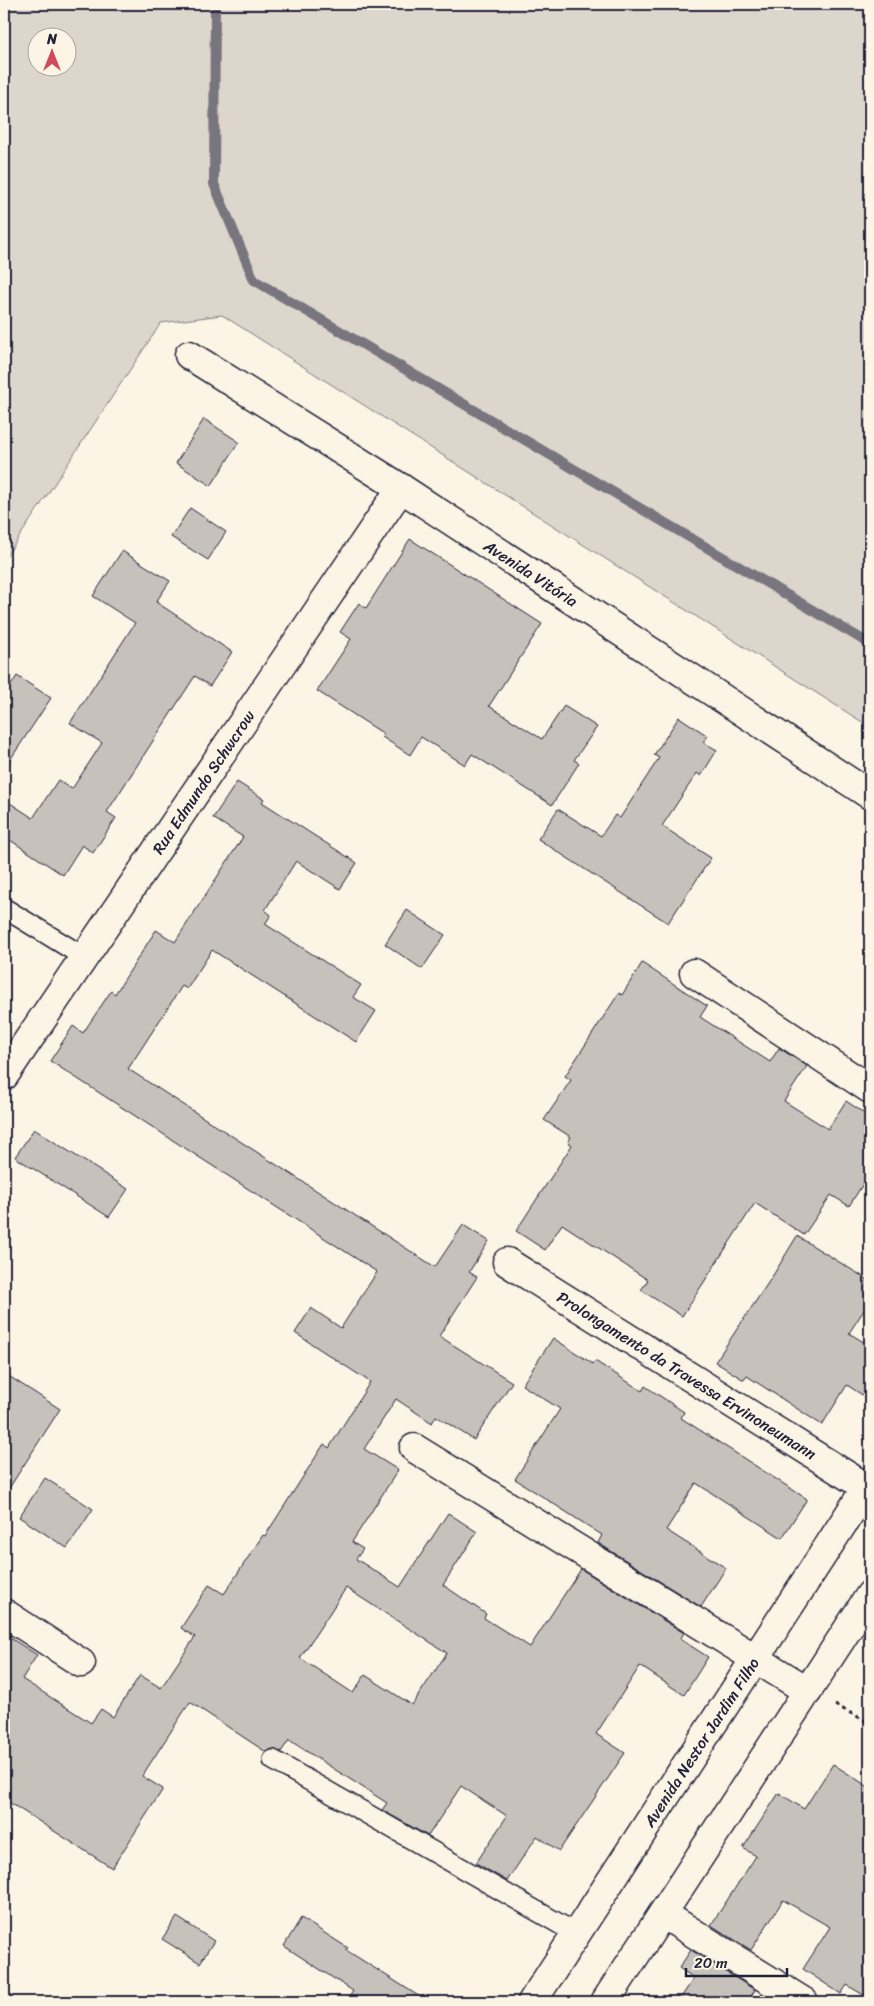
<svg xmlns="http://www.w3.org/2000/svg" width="874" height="2006" viewBox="0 0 874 2006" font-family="Sriracha,sans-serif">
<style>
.green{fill:#dcd6cc;stroke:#7f7c84;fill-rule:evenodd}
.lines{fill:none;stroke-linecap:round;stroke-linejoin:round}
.stream{stroke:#78757e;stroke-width:10}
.building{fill:#c6c1bb;stroke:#22223b;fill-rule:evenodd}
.service-casing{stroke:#22223b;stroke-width:22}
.minor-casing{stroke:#22223b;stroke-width:31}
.tertiary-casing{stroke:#22223b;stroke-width:31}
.secondary-casing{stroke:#22223b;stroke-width:31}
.path{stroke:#22223b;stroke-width:3;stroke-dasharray:4 4;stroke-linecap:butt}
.service{stroke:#fcf5e5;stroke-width:19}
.minor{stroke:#fcf5e5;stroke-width:28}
.tertiary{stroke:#fcf5e5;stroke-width:28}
.secondary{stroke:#fcf5e5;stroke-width:28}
.labels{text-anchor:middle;stroke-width:5;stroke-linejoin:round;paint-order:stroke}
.street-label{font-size:16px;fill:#22223b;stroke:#fcf5e5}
</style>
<rect width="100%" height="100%" fill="#fcf5e5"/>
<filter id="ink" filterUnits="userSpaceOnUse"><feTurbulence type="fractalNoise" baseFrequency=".02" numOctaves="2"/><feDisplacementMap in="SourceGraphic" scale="10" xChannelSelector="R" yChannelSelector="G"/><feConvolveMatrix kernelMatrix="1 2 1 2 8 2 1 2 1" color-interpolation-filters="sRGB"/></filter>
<g filter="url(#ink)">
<!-- green -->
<path class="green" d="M 4,4 L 870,4 L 870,727 L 222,315 L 161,323 L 4,560 ZM 38,38 L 68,38 L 68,68 L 38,68 Z"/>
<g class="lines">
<!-- stream -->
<polyline class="stream" points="215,4 214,184 254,280 870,644"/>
</g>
<!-- building -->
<g class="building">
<polygon points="204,419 239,442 211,486 176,463"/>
<polygon points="190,508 226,532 208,560 171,537"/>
<polygon points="410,539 542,624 489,706 542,739 564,706 597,727 574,760 579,763 552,805 472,754 465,765 421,737 410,755 382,737 384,734 317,691 351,639 340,632 359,603 366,608"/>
<polygon points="122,551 170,581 156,602 232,652 210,686 195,676 107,812 116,818 93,853 82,845 63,875 4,836 4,799 33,818 58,780 72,789 102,743 70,723 135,623 93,596"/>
<polygon points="17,676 51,698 4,769 4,696"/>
<polygon points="679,717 708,736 703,742 717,750 701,776 697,773 662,826 711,858 668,923 538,839 558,809 601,836 615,815 620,818 659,758 654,755"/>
<path d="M 237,782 L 264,799 L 262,802 L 357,863 L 340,889 L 296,861 L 265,910 L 271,915 L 265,924 L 361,985 L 353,997 L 376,1011 L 356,1042 L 212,950 L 187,989 L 182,986 L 128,1069 L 435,1267 L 463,1225 L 489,1241 L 469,1272 L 477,1277 L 439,1336 L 512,1382 L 474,1440 L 436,1416 L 432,1423 L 396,1399 L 364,1449 L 398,1470 L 352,1542 L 363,1549 L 356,1559 L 400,1587 L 448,1513 L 477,1532 L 443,1585 L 486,1614 L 484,1618 L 530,1647 L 581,1569 L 684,1633 L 680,1639 L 708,1657 L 684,1695 L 640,1666 L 596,1734 L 625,1753 L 559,1851 L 537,1836 L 507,1881 L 476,1863 L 507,1816 L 461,1786 L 428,1836 L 382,1810 L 387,1803 L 289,1740 L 281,1752 L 272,1749 L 266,1752 L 190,1702 L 142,1776 L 163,1789 L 112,1868 L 4,1799 L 4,1634 L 37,1655 L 22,1679 L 91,1723 L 101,1709 L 113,1717 L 140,1675 L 161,1688 L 195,1637 L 181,1628 L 209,1585 L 224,1594 L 263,1535 L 265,1536 L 324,1444 L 329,1448 L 370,1382 L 295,1333 L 311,1308 L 341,1328 L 377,1272 L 50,1061 L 73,1026 L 83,1033 L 111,991 L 115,994 L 156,930 L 175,942 L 243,837 L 213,818 ZM 346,1588 L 447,1653 L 412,1705 L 365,1675 L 353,1693 L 300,1658 Z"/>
<polygon points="407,910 445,935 422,969 385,944"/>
<polygon points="642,963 707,1006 700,1017 770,1062 779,1048 807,1066 784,1101 828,1129 846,1101 870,1117 870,1173 849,1206 831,1195 804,1235 755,1203 682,1316 641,1290 648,1280 562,1224 545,1250 516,1231 572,1145 568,1142 571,1137 544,1120 571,1080 565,1076 619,993 622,995"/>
<polygon points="34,1129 128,1189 109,1217 15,1157"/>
<polygon points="797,1236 870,1281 870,1301 849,1333 870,1346 870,1400 847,1385 822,1425 747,1376 744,1380 715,1362 772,1277"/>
<polygon points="553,1338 593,1364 595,1361 642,1391 645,1386 684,1412 681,1418 807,1499 782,1538 696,1483 666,1530 726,1568 701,1607 598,1543 602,1535 515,1479 560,1409 522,1385"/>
<polygon points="4,1373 60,1409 4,1496"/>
<polygon points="45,1478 93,1509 67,1548 19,1517"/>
<polygon points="833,1764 870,1788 870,1999 847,1985 841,1994 803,1969 830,1927 783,1900 751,1950 711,1925 756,1856 743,1848 779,1793 804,1809"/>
<polygon points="177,1917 214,1941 200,1963 162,1939"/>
<polygon points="301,1918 348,1948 346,1950 428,2002 346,2002 353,1991 284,1946"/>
<polygon points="691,1950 755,1990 747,2002 678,2002 694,1978 679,1968"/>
</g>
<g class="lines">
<!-- service casing -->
<g class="service-casing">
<g id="service">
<polyline points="4,908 84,957"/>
<polyline points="273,1760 577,1934"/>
</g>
</g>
<!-- minor casing -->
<g class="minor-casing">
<g id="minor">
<polyline points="189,355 401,488 870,795"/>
<polyline points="694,973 870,1089"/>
<polyline points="507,1262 867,1488"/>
<polyline points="414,1448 808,1691"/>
<polyline points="4,1613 81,1663"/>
<polyline points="663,1914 804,2002"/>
</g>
</g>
<!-- tertiary casing -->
<g class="tertiary-casing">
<polyline id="tertiary" points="4,1076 401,488"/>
</g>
<!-- secondary casing -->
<g class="secondary-casing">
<g id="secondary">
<polyline points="532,2002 870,1482"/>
<polyline points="605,2002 870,1595"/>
</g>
</g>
<!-- path -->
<polyline class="path" points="835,1705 870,1723"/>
<!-- service -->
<use href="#service" class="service"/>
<!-- minor -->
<use href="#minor" class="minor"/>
<!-- tertiary -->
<use href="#tertiary" class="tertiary"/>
<!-- secondary -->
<use href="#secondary" class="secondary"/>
</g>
</g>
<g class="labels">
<!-- street labels -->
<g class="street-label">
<text transform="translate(531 573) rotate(33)" y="6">Avenida Vitória</text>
<text transform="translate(203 782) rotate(-56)" y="6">Rua Edmundo Schwcrow</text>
<text transform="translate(687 1375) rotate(32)" y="6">Prolongamento da Travessa Ervinoneumann</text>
<text transform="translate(701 1742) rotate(-57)" y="6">Avenida Nestor Jardim Filho</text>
</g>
</g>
<!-- margin -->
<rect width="874" height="2006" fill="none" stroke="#fcf5e5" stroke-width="20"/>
<rect x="10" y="10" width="854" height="1986" fill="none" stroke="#22223b" stroke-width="2" filter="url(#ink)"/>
<!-- north arrow -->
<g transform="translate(52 52)"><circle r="24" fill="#fcf5e5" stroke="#a5a1a1"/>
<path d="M0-4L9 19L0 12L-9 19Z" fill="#d1495b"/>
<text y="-8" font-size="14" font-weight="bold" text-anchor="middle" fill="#22223b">N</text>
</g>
<!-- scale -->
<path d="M686 1968v8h101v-8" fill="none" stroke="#22223b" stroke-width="2.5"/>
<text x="694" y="1968" font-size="15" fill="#22223b" stroke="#fcf5e5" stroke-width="4" paint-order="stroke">20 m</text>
</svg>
